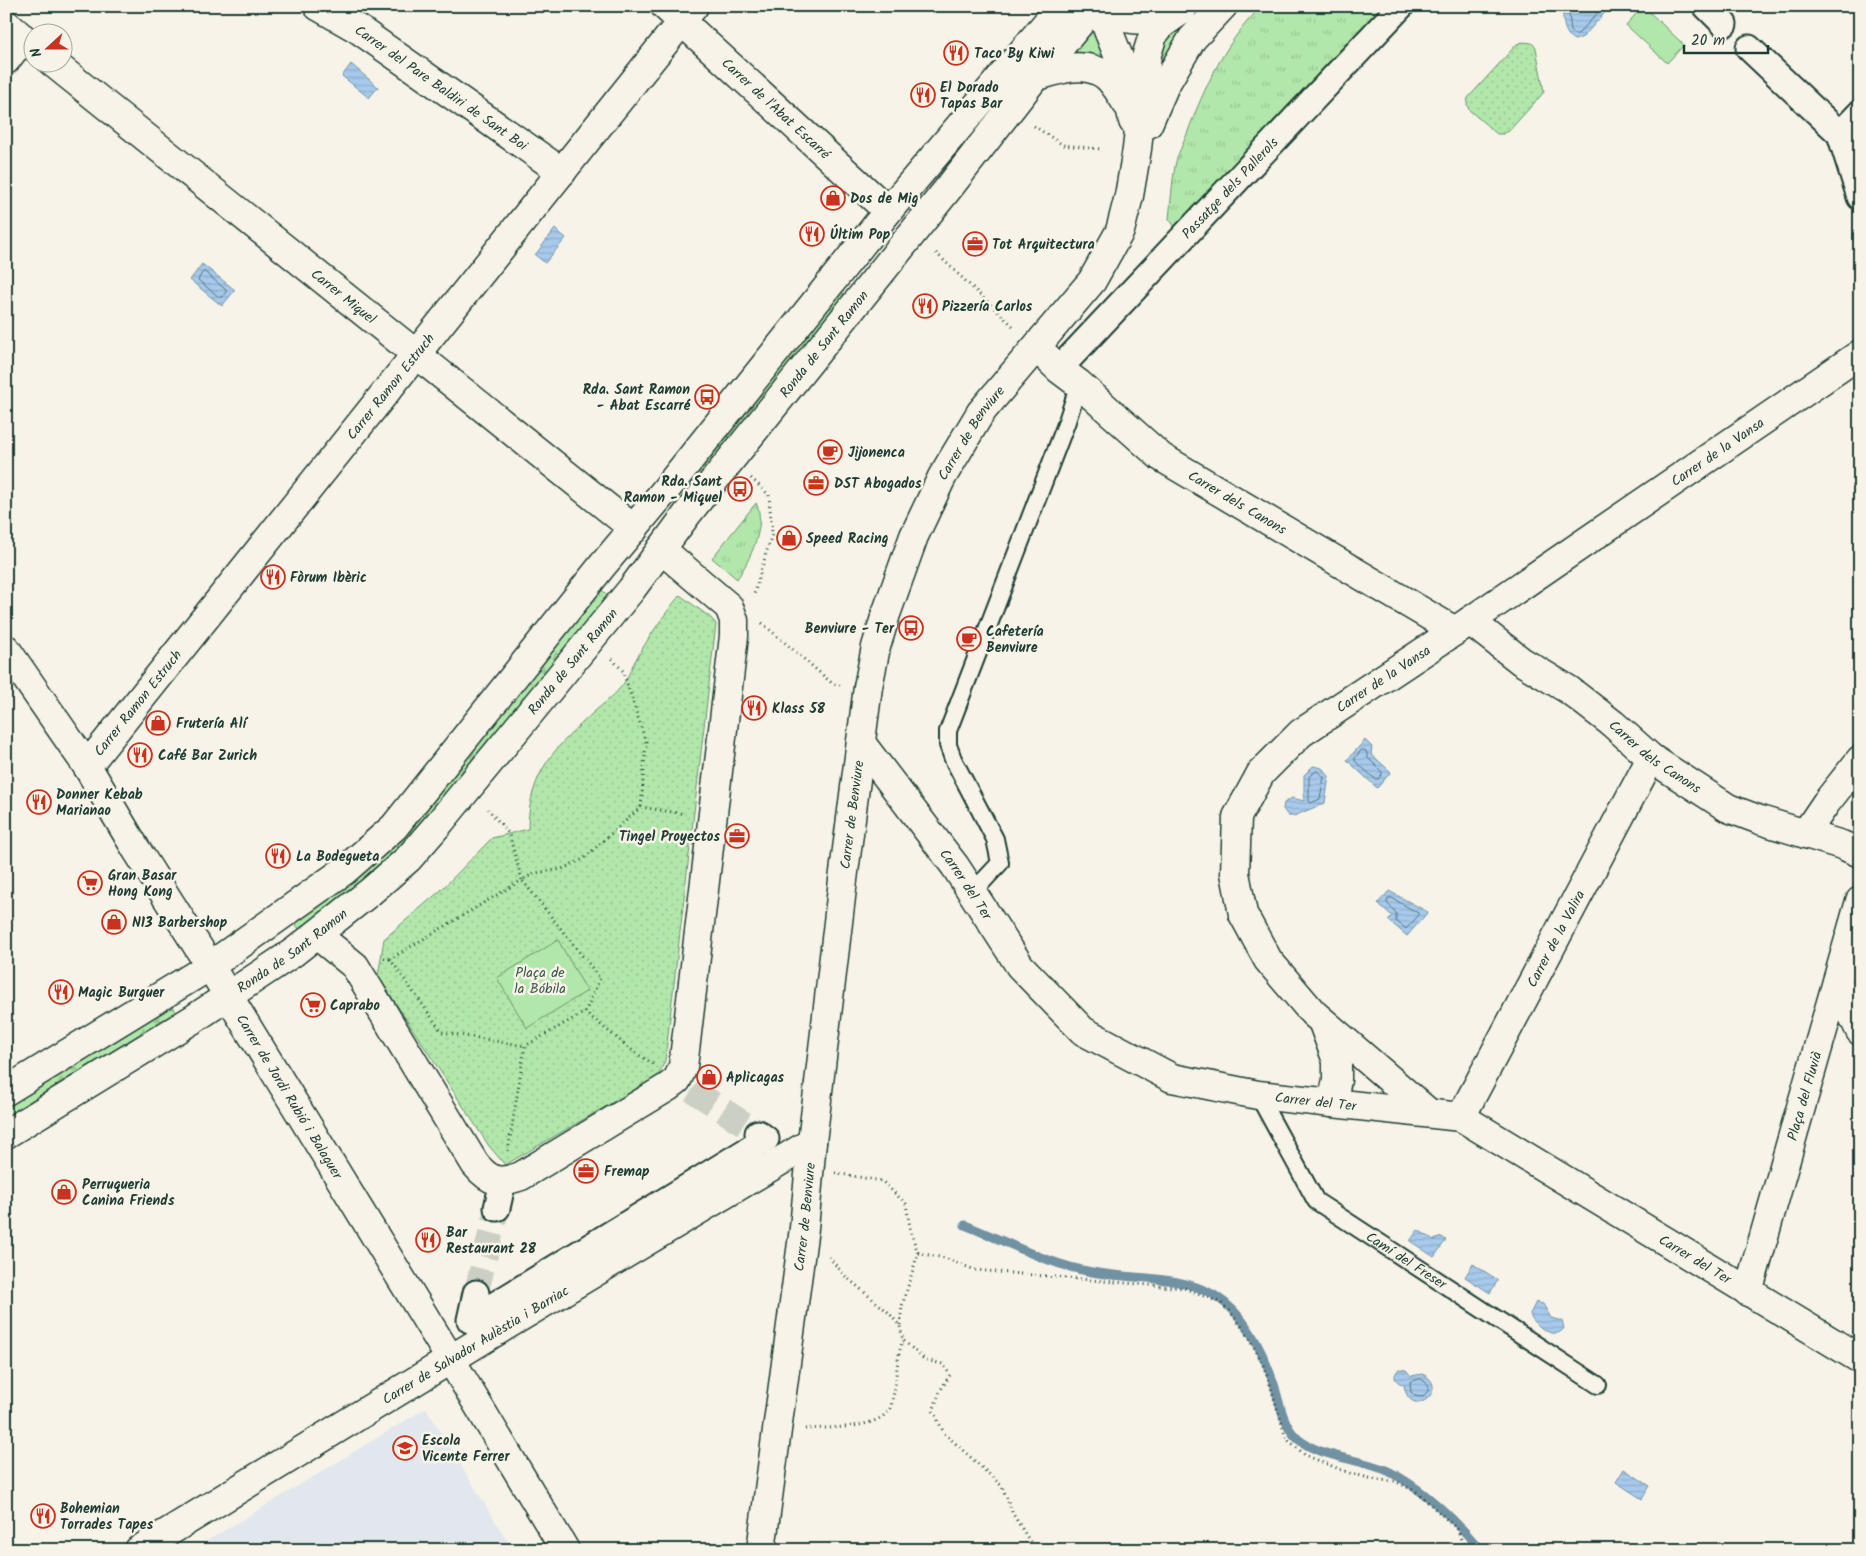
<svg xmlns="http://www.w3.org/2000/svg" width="1866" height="1556" viewBox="0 0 1866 1556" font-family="Kalam,sans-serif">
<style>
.built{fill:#e2e7ed}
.grass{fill:url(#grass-tufts);stroke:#68926f}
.forest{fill:url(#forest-firs);stroke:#68926f}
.park{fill:url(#park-dots);stroke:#68926f}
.pitch{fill:#b1e7aa;stroke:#68926f}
.water{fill:url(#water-rules);stroke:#7192a2}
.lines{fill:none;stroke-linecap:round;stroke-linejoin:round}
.shore{stroke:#55757e;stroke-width:1}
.stream{stroke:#7192a2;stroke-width:9}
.pedestrian-tunnel{stroke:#cccfc4;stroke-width:25;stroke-dasharray:25 12;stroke-linecap:butt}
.service-casing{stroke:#1f3d34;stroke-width:20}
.pedestrian-casing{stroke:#1f3d34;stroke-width:29}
.minor-casing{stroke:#1f3d34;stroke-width:31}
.path{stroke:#1f3d34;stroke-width:3;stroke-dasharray:1 4;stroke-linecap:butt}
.service{stroke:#f7f3e8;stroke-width:16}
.pedestrian{stroke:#f7f3e8;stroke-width:25}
.minor{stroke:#f7f3e8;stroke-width:28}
.labels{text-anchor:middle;stroke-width:5;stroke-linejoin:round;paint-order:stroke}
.poi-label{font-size:14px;font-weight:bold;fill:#1f3d34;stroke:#f7f3e8;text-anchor:start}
.street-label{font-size:14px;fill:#1f3d34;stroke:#f7f3e8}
.park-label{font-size:14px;fill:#355646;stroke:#f7f3e8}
</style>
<defs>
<pattern id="grass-tufts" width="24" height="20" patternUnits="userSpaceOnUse" patternTransform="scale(1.25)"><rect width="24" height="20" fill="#b1e7aa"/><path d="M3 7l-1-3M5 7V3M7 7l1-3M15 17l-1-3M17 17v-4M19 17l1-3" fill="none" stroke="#98c793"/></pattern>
<pattern id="forest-firs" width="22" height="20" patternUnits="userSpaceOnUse" patternTransform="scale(1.25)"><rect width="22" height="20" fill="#b1e7aa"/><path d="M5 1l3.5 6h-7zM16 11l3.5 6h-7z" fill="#98c793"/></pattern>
<pattern id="park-dots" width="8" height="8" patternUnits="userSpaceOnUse" patternTransform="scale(1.25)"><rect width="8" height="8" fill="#b1e7aa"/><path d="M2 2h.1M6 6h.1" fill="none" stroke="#98c793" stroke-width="1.8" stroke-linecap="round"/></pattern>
<pattern id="water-rules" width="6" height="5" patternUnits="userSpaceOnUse" patternTransform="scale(1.25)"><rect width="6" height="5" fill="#a7caec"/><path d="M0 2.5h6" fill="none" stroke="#8faecb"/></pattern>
</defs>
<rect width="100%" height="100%" fill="#f7f3e8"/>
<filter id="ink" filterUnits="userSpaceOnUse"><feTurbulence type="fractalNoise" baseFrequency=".02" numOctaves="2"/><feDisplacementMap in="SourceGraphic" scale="10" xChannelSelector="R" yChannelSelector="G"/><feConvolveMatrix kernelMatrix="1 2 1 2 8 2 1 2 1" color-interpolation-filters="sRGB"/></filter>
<g filter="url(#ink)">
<!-- built -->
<polygon class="built" points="426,1408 513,1550 192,1550 293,1489"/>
<!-- grass -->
<g class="grass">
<path d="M 1262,6 L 1385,6 L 1176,228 L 1169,219 C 1171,201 1172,183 1175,166 C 1177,155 1183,144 1187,134 C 1204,88 1226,40 1262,6 Z"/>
<polygon points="1198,23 1155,90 1158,46 1170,34"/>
<polygon points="1093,31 1102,43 1112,66 1061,60 1083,36"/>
<path d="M 756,503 C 767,525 750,560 737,579 L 712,558 Z"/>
</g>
<!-- forest -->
<g class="forest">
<polygon points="840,291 848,297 693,490 686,484"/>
<polygon points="602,590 609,597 484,751 401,847 350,896 301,931 294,923 343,889 395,842 479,744"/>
<polygon points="171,1004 176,1012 6,1116 6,1106"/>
</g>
<!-- park -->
<g class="park">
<polygon points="1523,42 1532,43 1536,48 1544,92 1509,131 1503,134 1497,134 1469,110 1467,104 1468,98 1517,44"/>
<path d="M 680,595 L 711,618 L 716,624 L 665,1061 L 658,1076 L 505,1165 L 489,1146 L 378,976 L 384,939 L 440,891 L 492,838 L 528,829 C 529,771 555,748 595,711 C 603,704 613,697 620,688 C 627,681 630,670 635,661 C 649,637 662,617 680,595 Z"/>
</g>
<!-- pitch -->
<g class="pitch">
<polygon points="1643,6 1684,45 1667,63 1626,25"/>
<polygon points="558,940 587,991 527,1028 497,978"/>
</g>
<!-- water -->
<g class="water">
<path d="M 1564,6 L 1611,6 L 1583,37 L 1575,40 C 1564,37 1561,16 1564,6 Z"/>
<polygon points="351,64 378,87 369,98 342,76"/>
<polygon points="555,229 566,238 545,263 535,255"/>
<polygon points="202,264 235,290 222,306 190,280"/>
<polygon points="1365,740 1372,747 1371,754 1391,772 1377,788 1347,760"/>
<polygon points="1313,766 1322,768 1329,776 1325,803 1294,816 1288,816 1283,809 1284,803 1292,798 1304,801 1304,775"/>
<polygon points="1389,891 1428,912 1407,936 1388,920 1392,916 1378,903"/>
<polygon points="1418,1230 1434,1240 1442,1237 1446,1240 1434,1257 1410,1241"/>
<polygon points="1473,1264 1498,1280 1490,1293 1465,1277"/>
<path d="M 1536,1302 L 1543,1304 L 1551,1318 L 1562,1321 L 1564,1328 C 1556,1342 1533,1325 1530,1314 Z"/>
<path d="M 1399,1369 L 1406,1370 L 1411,1376 L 1422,1374 C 1453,1387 1410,1424 1404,1385 C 1396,1382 1391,1377 1399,1369 Z"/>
<polygon points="1624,1469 1650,1486 1642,1499 1616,1482"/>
</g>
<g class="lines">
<!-- shore -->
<g class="shore">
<polyline points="1568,6 1571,31 1575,35 1579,33 1604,6"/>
<polygon points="205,272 226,290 226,292 222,297 219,297 198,280 202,273"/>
<polygon points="1362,750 1366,751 1368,758 1382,772 1382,774 1378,779 1375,779 1355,761 1355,758"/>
<polygon points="1317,771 1324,777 1320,799 1311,803 1309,801 1309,777"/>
<polygon points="1389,898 1392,898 1418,913 1418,916 1407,928 1405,928 1396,921 1396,913 1387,903"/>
<polygon points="1421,1379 1428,1384 1428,1391 1422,1397 1415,1396 1411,1392 1410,1382"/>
</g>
<!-- stream -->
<path class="stream" d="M 965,1225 C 1005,1241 1050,1265 1092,1272 C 1132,1280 1178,1274 1214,1295 C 1245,1314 1261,1348 1273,1381 C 1279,1399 1282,1425 1298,1439 C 1319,1457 1363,1459 1390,1472 C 1417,1486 1440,1506 1461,1528 C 1468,1535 1474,1543 1481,1550"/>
<!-- pedestrian-tunnel -->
<g class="pedestrian-tunnel">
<polyline points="692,1090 758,1133"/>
<polyline points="476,1293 497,1208"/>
</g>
<!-- service casing -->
<g class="service-casing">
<g id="service">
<polyline points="972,893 1000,863 995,839 953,759 948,745 948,731 1066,424 1079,384"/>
<path id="s1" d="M 1258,1095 L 1316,1201 L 1598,1385"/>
</g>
</g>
<!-- pedestrian casing -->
<g class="pedestrian-casing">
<g id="pedestrian">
<polyline points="1706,6 1724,24"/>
<polyline points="1749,48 1840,134 1860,197"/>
<polyline points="1840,134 1860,113"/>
<path id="s2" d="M 1059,369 L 1401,6"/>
<polyline points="497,1208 503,1181"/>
<polyline points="476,1293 470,1320 766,1139 758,1133"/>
</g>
</g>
<!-- minor casing -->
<g class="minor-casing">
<g id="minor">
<path id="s3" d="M 318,6 L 358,29 L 562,172"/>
<path id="s4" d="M 665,6 L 888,211"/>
<path d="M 1095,6 C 1120,22 1148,23 1175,13"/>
<polyline points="1100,10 1122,65 1133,121"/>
<polyline points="6,24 32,46"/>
<polyline points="6,60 23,38"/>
<path id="s5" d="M 52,62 L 634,529"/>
<path d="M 1035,77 C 1057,70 1084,60 1105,75 C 1114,82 1121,95 1127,104"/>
<polyline points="1148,124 1165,85 1192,39 1223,6"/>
<path id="s6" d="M 1037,348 L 1059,369 L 1079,384 L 1161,457 L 1455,631"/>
<path id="s7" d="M 1470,621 L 1521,661 L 1569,690 L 1613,724 L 1651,758 L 1728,808 L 1760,820 L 1842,845 L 1860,853"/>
<path id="s8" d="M 6,649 L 87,766 L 136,849 L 210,966 L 451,1360 L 565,1550"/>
<path id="s9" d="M 861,743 L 955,866 L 1020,966 L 1083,1031 L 1172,1078 L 1258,1095 L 1461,1117 L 1860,1359"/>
<path id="s10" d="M 87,766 L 694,6"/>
<polyline points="1805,834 1826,803 1860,760"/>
<path d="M 317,935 L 355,966 L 475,1164 C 490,1182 499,1184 521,1176 L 668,1087 L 677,1080 L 683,1067 L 734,636 L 734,620 L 729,607 L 661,549"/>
<polyline points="1837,982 1860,1031"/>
<polyline points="1324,1026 1337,1061 1337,1080 1332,1103"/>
<polyline points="6,1091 210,966 345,870 394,827 602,566 663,493 888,211 1056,12 1059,6"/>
<path id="s11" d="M 1429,1113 L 1313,1013 L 1268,960 L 1243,914 L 1235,873 L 1237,817 L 1261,773 L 1301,733 L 1470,621 L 1860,354"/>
<path id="s12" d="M 1461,1117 L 1651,758"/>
<path id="s13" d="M 6,1134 L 195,1018 L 294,952 L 370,892 L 408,859 L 441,821 L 631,590 L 688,513 L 951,185 L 1035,77 L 1094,6"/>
<path id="s14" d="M 1748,1292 L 1860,901"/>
<path id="s15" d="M 139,1550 L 492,1334 L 812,1142"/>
<path id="s16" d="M 761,1550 L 804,1228 L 812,1142 L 843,880 L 868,687 L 876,647 L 886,614 L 914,536 L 942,477 L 981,412 L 1092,281 L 1120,231 L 1129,196 L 1137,149 L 1147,54 L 1153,35 L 1162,24 L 1182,10"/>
</g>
</g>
<!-- path -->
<g class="path">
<polyline points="1034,126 1063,145 1101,149"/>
<polyline points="936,253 1014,327"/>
<polyline points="751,478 769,495 772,534 754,594"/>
<polyline points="762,623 833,684 840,685"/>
<polyline points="612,659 623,671 646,742 641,807"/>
<polyline points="384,958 390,959 522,880 509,834 488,809"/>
<polyline points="390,959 442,1032 525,1046"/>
<polyline points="585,1012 600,978 522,880 535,873 562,869 583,859 641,807 685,814"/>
<polyline points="508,1151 525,1046 585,1012 634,1052 653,1064"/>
<polyline points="835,1173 882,1181 906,1204 911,1233 918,1253 902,1306 900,1325"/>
<polyline points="918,1253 945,1258 975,1270 1184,1288 1221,1303 1231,1313 1244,1330 1261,1360 1268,1378 1286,1438 1305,1455 1349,1473 1377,1480 1395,1481 1418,1493 1457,1529 1465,1550"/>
<polyline points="829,1257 845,1276 888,1312 900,1326 903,1340 925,1360 943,1364 950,1375 940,1391 933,1411 944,1433 1002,1486 1013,1514 1035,1550"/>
<path d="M 805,1429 C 828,1427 871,1430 888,1412 C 891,1409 892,1402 893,1397 C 897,1378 896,1359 903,1340"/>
</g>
<!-- service -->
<use href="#service" class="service"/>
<!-- pedestrian -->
<use href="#pedestrian" class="pedestrian"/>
<!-- minor -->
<use href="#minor" class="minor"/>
</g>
</g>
<!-- icons -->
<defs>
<g id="restaurant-ring" transform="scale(1.25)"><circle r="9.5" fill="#f7f3e8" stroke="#c8321e" stroke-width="1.5"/><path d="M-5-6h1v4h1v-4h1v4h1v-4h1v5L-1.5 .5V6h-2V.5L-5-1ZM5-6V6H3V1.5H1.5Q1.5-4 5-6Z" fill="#c8321e"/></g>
<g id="shop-ring" transform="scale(1.25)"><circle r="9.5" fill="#f7f3e8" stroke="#c8321e" stroke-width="1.5"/><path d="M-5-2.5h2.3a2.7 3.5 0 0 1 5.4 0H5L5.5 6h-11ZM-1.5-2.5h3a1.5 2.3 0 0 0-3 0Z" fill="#c8321e"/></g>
<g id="office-ring" transform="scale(1.25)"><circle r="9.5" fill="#f7f3e8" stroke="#c8321e" stroke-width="1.5"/><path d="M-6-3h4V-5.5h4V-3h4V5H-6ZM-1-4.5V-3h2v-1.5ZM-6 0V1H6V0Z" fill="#c8321e"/></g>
<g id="bus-ring" transform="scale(1.25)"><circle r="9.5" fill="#f7f3e8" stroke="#c8321e" stroke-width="1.5"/><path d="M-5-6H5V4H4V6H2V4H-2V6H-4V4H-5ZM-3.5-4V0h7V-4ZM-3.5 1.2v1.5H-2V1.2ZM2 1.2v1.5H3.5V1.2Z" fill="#c8321e"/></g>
<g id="cafe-ring" transform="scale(1.25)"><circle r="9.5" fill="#f7f3e8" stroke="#c8321e" stroke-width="1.5"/><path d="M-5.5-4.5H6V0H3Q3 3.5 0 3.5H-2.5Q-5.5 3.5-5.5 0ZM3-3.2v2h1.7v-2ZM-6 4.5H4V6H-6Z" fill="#c8321e"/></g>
<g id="supermarket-ring" transform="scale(1.25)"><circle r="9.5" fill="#f7f3e8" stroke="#c8321e" stroke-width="1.5"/><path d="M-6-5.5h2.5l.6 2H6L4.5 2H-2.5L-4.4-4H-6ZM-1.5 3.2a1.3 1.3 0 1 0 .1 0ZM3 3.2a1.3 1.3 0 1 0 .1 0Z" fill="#c8321e"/></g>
<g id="school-ring" transform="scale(1.25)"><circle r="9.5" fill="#f7f3e8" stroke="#c8321e" stroke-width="1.5"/><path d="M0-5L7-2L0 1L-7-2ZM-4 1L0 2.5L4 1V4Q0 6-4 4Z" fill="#c8321e"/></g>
</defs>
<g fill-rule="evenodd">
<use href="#restaurant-ring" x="956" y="53"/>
<use href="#restaurant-ring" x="923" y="95"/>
<use href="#shop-ring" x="833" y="198"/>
<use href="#restaurant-ring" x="812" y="234"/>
<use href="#office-ring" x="975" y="244"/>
<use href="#restaurant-ring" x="925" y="306"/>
<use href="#bus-ring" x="707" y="397"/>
<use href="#cafe-ring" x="830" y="452"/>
<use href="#office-ring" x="816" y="483"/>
<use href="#bus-ring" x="740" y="489"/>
<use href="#shop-ring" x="789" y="538"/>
<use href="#restaurant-ring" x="273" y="577"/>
<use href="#bus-ring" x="911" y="628"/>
<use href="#cafe-ring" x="969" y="639"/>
<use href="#restaurant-ring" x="754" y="708"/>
<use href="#shop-ring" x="158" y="723"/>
<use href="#restaurant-ring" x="140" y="755"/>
<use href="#restaurant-ring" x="39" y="802"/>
<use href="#office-ring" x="737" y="836"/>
<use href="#restaurant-ring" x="278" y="856"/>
<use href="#supermarket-ring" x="90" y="883"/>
<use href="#shop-ring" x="114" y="922"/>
<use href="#restaurant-ring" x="61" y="992"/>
<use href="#supermarket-ring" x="313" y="1005"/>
<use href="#shop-ring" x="709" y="1077"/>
<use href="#office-ring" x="586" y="1171"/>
<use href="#shop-ring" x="64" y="1192"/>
<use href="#restaurant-ring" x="428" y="1240"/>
<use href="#school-ring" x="405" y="1448"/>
<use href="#restaurant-ring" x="43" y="1516"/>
</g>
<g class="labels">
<!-- poi labels -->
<g class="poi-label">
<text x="974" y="58">Taco By Kiwi</text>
<text x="940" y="92">El Dorado<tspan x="940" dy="16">Tapas Bar</tspan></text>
<text x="850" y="203">Dos de Mig</text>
<text x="830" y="239">Últim Pop</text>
<text x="992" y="249">Tot Arquitectura</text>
<text x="942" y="311">Pizzería Carlos</text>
<text x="690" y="394" text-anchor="end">Rda. Sant Ramon<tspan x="690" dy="16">- Abat Escarré</tspan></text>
<text x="848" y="457">Jijonenca</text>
<text x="722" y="486" text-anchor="end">Rda. Sant<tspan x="722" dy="16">Ramon - Miquel</tspan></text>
<text x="834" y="488">DST Abogados</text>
<text x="806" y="543">Speed Racing</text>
<text x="290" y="582">Fòrum Ibèric</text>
<text x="894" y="633" text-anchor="end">Benviure - Ter</text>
<text x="986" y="636">Cafetería<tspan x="986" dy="16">Benviure</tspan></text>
<text x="772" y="713">Klass 58</text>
<text x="176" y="728">Frutería Alí</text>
<text x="158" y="760">Café Bar Zurich</text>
<text x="56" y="799">Donner Kebab<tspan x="56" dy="16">Marianao</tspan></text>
<text x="720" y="841" text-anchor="end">Tingel Proyectos</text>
<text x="296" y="861">La Bodegueta</text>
<text x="108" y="880">Gran Basar<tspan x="108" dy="16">Hong Kong</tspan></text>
<text x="132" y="927">N13 Barbershop</text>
<text x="78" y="997">Magic Burguer</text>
<text x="330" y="1010">Caprabo</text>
<text x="726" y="1082">Aplicagas</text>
<text x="604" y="1176">Fremap</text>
<text x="82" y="1189">Perruqueria<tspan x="82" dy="16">Canina Friends</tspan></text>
<text x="446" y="1237">Bar<tspan x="446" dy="16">Restaurant 28</tspan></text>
<text x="422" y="1445">Escola<tspan x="422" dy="16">Vicente Ferrer</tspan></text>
<text x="60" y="1513">Bohemian<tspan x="60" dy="16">Torrades Tapes</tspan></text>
</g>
<!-- street labels -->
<g class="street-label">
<text dy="5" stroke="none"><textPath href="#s3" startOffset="148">Carrer del Pare Baldiri de Sant Boi</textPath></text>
<text dy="5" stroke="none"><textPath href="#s4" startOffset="151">Carrer de l'Abat Escarré</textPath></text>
<text dy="5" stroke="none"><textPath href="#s2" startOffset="249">Passatge dels Pallerols</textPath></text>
<text dy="5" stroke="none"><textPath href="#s5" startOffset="374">Carrer Miquel</textPath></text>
<text dy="5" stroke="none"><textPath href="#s13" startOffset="1150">Ronda de Sant Ramon</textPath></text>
<text dy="5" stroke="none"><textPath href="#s10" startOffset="486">Carrer Ramon Estruch</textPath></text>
<text dy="5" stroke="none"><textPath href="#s16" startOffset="1146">Carrer de Benviure</textPath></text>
<text dy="5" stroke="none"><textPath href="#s11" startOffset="982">Carrer de la Vansa</textPath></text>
<text dy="5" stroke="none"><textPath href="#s6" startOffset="254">Carrer dels Canons</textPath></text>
<text dy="5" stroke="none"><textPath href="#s13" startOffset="745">Ronda de Sant Ramon</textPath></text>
<text dy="5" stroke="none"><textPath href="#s11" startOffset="578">Carrer de la Vansa</textPath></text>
<text dy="5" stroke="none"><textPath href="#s10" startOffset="81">Carrer Ramon Estruch</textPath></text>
<text dy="5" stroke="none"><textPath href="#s7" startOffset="230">Carrer dels Canons</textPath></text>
<text dy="5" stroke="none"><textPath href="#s16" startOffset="741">Carrer de Benviure</textPath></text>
<text dy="5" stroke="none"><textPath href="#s9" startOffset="176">Carrer del Ter</textPath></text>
<text dy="5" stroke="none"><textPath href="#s12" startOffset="202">Carrer de la Valira</textPath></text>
<text dy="5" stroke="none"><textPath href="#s13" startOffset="340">Ronda de Sant Ramon</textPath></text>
<text dy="5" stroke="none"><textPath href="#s8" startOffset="530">Carrer de Jordi Rubió i Balaguer</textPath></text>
<text dy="5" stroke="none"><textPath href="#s14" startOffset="204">Plaça del Fluvià</textPath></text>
<text dy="5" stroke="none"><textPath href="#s9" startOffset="611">Carrer del Ter</textPath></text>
<text dy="5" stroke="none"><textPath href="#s16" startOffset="336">Carrer de Benviure</textPath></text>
<text dy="5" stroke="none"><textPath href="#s1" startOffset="229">Camí del Freser</textPath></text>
<text dy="5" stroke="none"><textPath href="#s9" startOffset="1031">Carrer del Ter</textPath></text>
<text dy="5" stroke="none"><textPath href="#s15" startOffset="394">Carrer de Salvador Aulèstia i Barriac</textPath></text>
</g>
<!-- park labels -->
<g class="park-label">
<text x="540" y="977">Plaça de<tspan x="540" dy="16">la Bóbila</tspan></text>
</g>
</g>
<!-- margin -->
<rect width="1866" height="1556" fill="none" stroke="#f7f3e8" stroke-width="25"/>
<rect x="12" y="12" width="1841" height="1531" fill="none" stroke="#1f3d34" stroke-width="2" filter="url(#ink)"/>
<!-- north arrow -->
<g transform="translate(48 48) rotate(249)"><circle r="24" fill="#f7f3e8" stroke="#a1aaa0"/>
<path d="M0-4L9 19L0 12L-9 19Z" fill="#c8321e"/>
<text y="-8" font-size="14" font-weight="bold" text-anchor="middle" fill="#1f3d34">N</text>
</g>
<!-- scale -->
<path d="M1684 45v8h84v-8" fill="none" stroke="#1f3d34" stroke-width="2.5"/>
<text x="1691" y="45" font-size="15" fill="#1f3d34" stroke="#f7f3e8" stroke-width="4" paint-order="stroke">20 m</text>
</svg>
